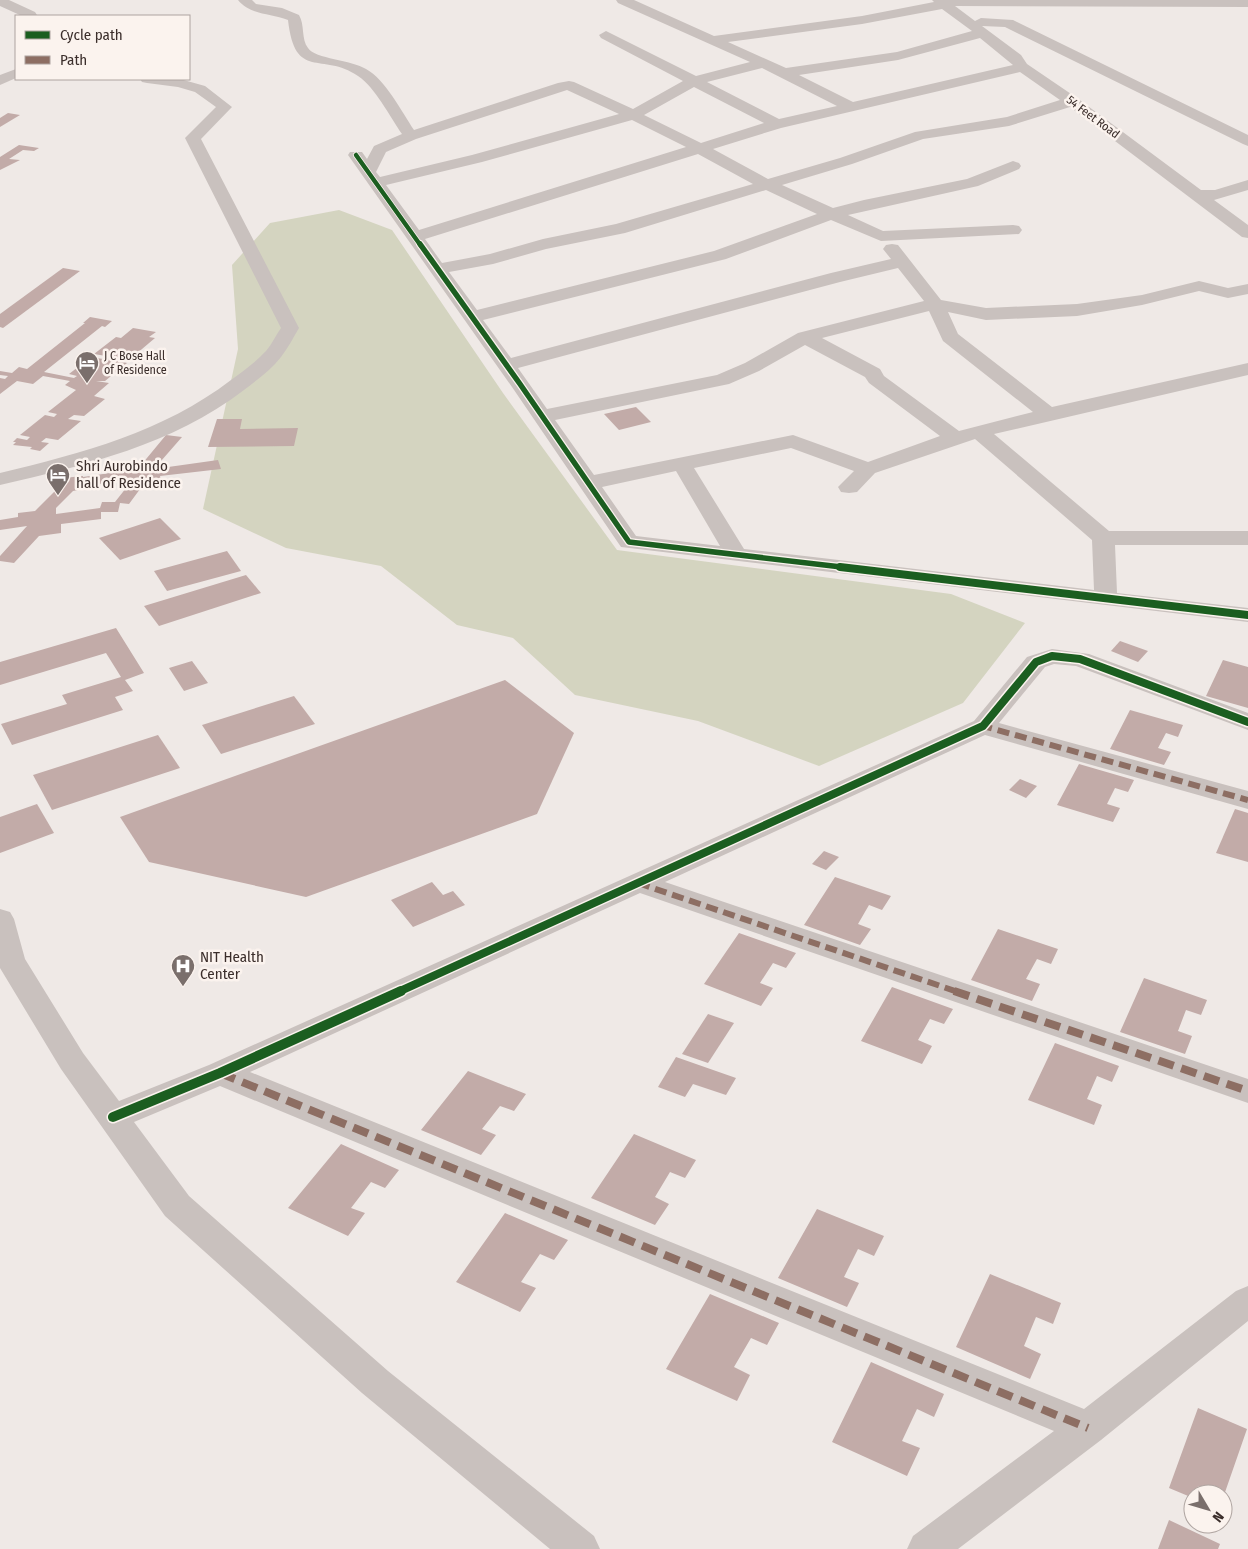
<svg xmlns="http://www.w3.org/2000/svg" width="1248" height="1549" viewBox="0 0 1248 1549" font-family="'Fira Sans Condensed',sans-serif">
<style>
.green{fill:#d4d4c0}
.building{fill:#c2aba8;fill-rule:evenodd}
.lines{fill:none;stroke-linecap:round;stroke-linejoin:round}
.minor{fill:#c9c1be;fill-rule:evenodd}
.quiet-far1{stroke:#8d6e63;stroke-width:6;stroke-dasharray:12 6;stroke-linecap:butt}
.quiet{stroke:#8d6e63;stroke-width:8;stroke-dasharray:16 8;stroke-linecap:butt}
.cycleway-far3-casing{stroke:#fbf3ee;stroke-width:6}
.cycleway-far2-casing{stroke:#fbf3ee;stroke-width:8}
.cycleway-far1-casing{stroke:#fbf3ee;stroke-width:11}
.cycleway-casing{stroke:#fbf3ee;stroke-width:13}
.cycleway-far3{stroke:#1b5e20;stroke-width:4.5}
.cycleway-far2{stroke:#1b5e20;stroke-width:5.5}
.cycleway-far1{stroke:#1b5e20;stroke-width:8}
.cycleway{stroke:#1b5e20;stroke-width:10}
.labels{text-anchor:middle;stroke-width:5;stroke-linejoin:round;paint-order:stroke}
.far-street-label{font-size:12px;fill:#3b2e2b;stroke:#fbf3ee}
.far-poi-label{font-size:12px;fill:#3b2e2b;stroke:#fbf3ee;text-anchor:start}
.poi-label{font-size:15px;fill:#3b2e2b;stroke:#fbf3ee;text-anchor:start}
</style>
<rect width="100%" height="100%" fill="#efe9e6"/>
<!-- green -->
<polygon class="green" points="339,210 392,230 503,393 617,550 951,594 1025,623 963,703 819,766 698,721 575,695 513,638 457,625 381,566 286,548 203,509 238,349 232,265 270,223"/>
<!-- building -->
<g class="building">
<polygon points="8,113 20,115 0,127 0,118"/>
<polygon points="19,145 39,148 34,151 23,150 9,159 20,160 0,170 0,157"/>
<polygon points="63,268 80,271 3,328 0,327 0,314"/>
<polygon points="90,317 112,321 105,327 102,326 44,372 74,378 77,376 69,374 91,357 103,359 106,356 94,354 116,337 121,338 133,328 156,332 149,337 155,338 129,360 120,359 116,361 127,363 105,381 96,381 109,383 94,396 105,399 84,416 74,415 68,419 81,421 58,440 46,438 41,442 49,443 40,451 30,449 32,447 13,445 16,442 13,442 17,438 27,440 30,437 20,435 45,415 54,417 57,414 48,412 76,390 65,385 70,381 43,376 33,384 17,381 0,394 0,378 5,379 8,376 0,375 0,371 12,373 19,367 27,369 85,323 83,323"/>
<polygon points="636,407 651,422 619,430 604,414"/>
<polygon points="217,419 242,419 240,429 298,428 294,446 208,447"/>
<path d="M 166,435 L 182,437 L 154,469 L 218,460 L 221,469 L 160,476 L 162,483 L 143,485 L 129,504 L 120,503 L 118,512 L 101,512 L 101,519 L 61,524 L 61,533 L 39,536 L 14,563 L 0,561 L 0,556 L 27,526 L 0,530 L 0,520 L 18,517 L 18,513 L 35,511 L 57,489 L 63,478 L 83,476 L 83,477 L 123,471 L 122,465 L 128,463 L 142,464 ZM 123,480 L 130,483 L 115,502 L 102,502 L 100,508 L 56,514 L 56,508 L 73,491 L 83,489 L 83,487 Z"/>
<polygon points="160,518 181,539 120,560 99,538"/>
<polygon points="227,551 241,571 167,591 154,571"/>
<polygon points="246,575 261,593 159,626 144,606"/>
<polygon points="116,628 144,673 125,680 133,691 115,697 123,710 12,745 1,724 67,704 62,695 121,677 106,653 0,685 0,662"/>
<polygon points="1120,641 1148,651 1138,662 1111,651"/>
<polygon points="1223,660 1248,667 1248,708 1206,696"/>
<polygon points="192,661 208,683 184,691 169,668"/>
<polygon points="505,680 574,733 537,814 306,897 149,862 120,817"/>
<polygon points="294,696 315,724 221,754 202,725"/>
<polygon points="1130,710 1183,725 1178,737 1166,733 1158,748 1171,752 1164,765 1110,749"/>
<polygon points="158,735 180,768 52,810 33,775"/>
<polygon points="1079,764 1134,780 1128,792 1115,788 1107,804 1120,808 1113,822 1057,805"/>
<polygon points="1020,779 1037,786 1026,798 1009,790"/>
<polygon points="37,804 54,833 0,853 0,817"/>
<polygon points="1235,809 1248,813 1248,862 1216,853"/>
<polygon points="824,851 839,857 826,870 812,864"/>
<polygon points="835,877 891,896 882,910 869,905 858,924 871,929 860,945 804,925"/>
<polygon points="432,882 443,895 453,891 465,905 413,927 391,900"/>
<polygon points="998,929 1058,949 1051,964 1037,959 1026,979 1040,984 1032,1001 971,980"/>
<polygon points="739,933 796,953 786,968 773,963 760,983 773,988 761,1006 704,984"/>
<polygon points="1144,978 1207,1000 1201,1015 1186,1010 1178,1031 1192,1036 1185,1054 1120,1032"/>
<polygon points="892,987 953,1009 944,1024 930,1019 918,1040 932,1046 922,1064 861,1041"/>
<polygon points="708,1014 734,1023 708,1063 682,1054"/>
<polygon points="1055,1043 1119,1066 1112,1082 1097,1076 1087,1099 1102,1105 1094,1125 1028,1100"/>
<polygon points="676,1057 736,1078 726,1095 693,1084 685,1097 658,1087"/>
<polygon points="468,1071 526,1094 514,1111 500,1106 482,1129 496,1135 481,1155 421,1130"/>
<polygon points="634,1134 696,1160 685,1178 670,1172 655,1197 669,1204 655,1225 591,1198"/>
<polygon points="341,1144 399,1170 385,1188 371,1182 351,1208 365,1213 348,1236 288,1208"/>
<polygon points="817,1209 884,1236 874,1256 858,1249 844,1277 859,1283 847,1307 778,1278"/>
<polygon points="505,1213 568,1240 554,1260 540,1254 521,1282 536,1288 520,1312 456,1282"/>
<polygon points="990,1274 1061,1303 1053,1324 1036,1317 1024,1346 1041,1354 1030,1379 956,1347"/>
<polygon points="710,1294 779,1323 767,1345 751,1338 734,1367 750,1375 737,1401 666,1369"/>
<polygon points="871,1362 944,1394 934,1417 917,1409 902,1441 920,1448 907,1476 832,1442"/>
<polygon points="1198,1408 1247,1429 1223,1498 1223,1494 1193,1494 1193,1498 1169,1488"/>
<polygon points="1169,1520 1220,1544 1218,1549 1158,1549"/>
</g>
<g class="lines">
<!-- minor -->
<g class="minor">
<polygon points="0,0 9,0 35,12 37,15 22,16 0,6"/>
<path d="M 238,0 L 252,0 L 256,4 L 282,8 L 299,15 C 305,25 301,39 308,48 C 315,59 352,60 366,69 C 385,79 402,112 414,130 L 558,83 L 569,81 L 574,82 L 633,109 L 683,81 L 601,38 L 599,35 L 606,31 L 696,76 L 750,62 L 618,3 L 616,0 L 634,0 L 714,36 L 862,16 L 934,2 L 932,0 L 1248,0 L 1248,7 L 955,6 L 975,21 L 981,18 L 1013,20 L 1248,135 L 1248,146 L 1243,144 L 1005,27 L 982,26 L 1021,55 L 1027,64 L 1077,98 L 1201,190 L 1215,190 L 1248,180 L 1248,190 L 1214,200 L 1248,225 L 1248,238 L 1242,237 L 1070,107 L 1009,126 L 923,139 L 852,164 L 782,185 L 833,208 L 864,200 L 967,179 L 1013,161 L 1019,163 L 1021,166 L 1019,169 L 978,186 L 848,215 L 883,231 L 1013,225 L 1019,226 L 1022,230 L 1019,234 L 881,241 L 831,220 L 726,259 L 483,320 L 511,358 L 831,273 L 891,259 L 883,249 L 886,245 L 892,244 L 898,245 L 941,300 L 986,308 L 1077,304 L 1142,295 L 1199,281 L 1228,288 L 1248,284 L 1248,294 L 1228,298 L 1199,291 L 1142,305 L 1077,316 L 986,320 L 948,312 L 958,334 L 1052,407 L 1248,363 L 1248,375 L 994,434 L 1109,531 L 1248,531 L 1248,545 L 1115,545 L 1117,593 L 1248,608 L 1248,622 L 621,547 L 512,387 L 348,155 L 350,152 L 362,152 L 367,159 L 374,146 L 402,134 C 390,117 375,87 358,76 C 322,51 295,82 288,20 C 270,13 250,15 238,0 ZM 942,9 L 972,31 L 897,52 L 786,68 L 728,42 L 862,24 ZM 980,38 L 1013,65 L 853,102 L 799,75 L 898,60 ZM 762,68 L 837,106 L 779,119 L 707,82 ZM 1020,72 L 1060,100 L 1007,117 L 915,132 L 840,158 L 768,179 L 713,149 L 781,128 ZM 694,87 L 764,123 L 701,143 L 644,115 ZM 567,90 L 619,114 L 472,155 L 380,177 L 376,172 L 386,152 L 416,139 ZM 632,120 L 686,147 L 419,230 L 386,185 L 482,162 ZM 698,154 L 753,184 L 616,224 L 543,239 L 490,254 L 442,263 L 425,239 ZM 766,190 L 817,214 L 714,251 L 477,310 L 449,272 L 493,264 L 546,249 L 625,233 ZM 898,268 L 924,301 L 798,333 L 745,363 L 717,375 L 547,409 L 518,368 L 840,282 ZM 929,311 L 943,341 L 1033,412 L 959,431 L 884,376 L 880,369 L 822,338 ZM 805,345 L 865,377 L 869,383 L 940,436 L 868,462 L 793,435 L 594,475 L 555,420 L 729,384 L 759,371 ZM 975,439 L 1092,540 L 1094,590 L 744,549 L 694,468 L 791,448 L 854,471 L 838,487 L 841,492 L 849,493 L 857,492 L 875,473 ZM 676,471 L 720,546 L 636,536 L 602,487 Z"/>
<polygon points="16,69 16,78 0,85 0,75"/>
<path d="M 140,79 L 180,79 L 205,86 L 232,107 L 201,139 L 299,328 C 293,338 288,348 281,357 C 271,370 257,380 244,390 C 172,445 86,465 0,485 L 0,473 C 83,453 163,432 231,380 C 243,371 256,362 266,351 C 272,344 276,335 281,328 L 185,138 L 216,107 L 195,92 L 178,87 L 147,83 L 142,82 Z"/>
<polygon points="1052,649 1089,654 1248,713 1248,730 1076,666 1054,664 1045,667 999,723 1248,791 1248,809 985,735 665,882 1248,1079 1248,1103 640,893 250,1072 1084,1409 1236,1291 1248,1286 1248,1321 1101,1440 958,1549 907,1549 913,1536 1054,1431 220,1086 134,1122 189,1196 388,1371 594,1536 600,1549 550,1549 362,1393 165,1216 61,1069 0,968 0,909 10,912 14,919 25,959 83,1053 119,1101 209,1065 974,721 1027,657"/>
</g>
<!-- quiet-far1 -->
<g class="quiet-far1">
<polyline points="985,724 983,726 1248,800"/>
<polyline points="638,883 958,992"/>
</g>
<!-- quiet -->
<g class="quiet">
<polyline points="954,991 1248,1091"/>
<polyline points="220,1073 1088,1428"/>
</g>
<!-- cycleway-far3 casing -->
<g class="cycleway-far3-casing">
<polyline id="cycleway-far3" points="356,155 421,246"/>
</g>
<!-- cycleway-far2 casing -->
<g class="cycleway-far2-casing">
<polyline id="cycleway-far2" points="420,244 520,384 629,542 850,568"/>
</g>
<!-- cycleway-far1 casing -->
<g class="cycleway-far1-casing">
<g id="cycleway-far1">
<polyline points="840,567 1248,615"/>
<polyline points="398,992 983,726 1036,662 1052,656 1080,659 1248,722"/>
</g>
</g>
<!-- cycleway casing -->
<g class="cycleway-casing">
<polyline id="cycleway" points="113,1117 220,1073 401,991"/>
</g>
<!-- cycleway-far3 -->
<use href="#cycleway-far3" class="cycleway-far3"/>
<!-- cycleway-far2 -->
<use href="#cycleway-far2" class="cycleway-far2"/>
<!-- cycleway-far1 -->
<use href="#cycleway-far1" class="cycleway-far1"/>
<!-- cycleway -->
<use href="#cycleway" class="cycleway"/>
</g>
<!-- icons -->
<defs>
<g id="hotel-pin" transform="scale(1.25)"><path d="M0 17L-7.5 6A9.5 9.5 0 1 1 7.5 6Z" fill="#7a6f6c" stroke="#fbf3ee"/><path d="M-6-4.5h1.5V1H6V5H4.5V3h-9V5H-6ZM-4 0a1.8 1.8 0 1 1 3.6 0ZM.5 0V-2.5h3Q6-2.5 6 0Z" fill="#fff"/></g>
<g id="hospital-pin" transform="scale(1.25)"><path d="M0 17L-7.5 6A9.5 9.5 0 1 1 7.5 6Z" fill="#7a6f6c" stroke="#fbf3ee"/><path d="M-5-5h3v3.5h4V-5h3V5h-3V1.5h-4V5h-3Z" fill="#fff"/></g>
</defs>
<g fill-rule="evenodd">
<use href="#hotel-pin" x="87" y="363"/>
<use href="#hotel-pin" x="58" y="475"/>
<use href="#hospital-pin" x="183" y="966"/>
</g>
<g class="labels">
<!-- far-street labels -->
<g class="far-street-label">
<text transform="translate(1093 117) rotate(37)" y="4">54 Feet Road</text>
</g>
<!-- far-poi labels -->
<g class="far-poi-label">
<text x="104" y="360">J C Bose Hall<tspan x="104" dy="14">of Residence</tspan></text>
</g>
<!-- poi labels -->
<g class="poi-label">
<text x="76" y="471">Shri Aurobindo<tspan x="76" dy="17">hall of Residence</tspan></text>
<text x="200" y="962">NIT Health<tspan x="200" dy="17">Center</tspan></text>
</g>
</g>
<!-- legend -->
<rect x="15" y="15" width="175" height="65" fill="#fbf3ee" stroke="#aea4a0"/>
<rect x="25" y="31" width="25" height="8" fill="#1b5e20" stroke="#aea4a0"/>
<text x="60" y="40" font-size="15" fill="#3b2e2b">Cycle path</text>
<rect x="25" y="56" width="25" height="8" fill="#8d6e63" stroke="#aea4a0"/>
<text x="60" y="65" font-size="15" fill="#3b2e2b">Path</text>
<!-- north arrow -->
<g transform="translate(1208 1509) rotate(128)"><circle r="24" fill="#fbf3ee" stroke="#aea4a0"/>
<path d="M0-4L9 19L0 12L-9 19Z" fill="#7a6f6c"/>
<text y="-8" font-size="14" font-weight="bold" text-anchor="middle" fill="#3b2e2b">N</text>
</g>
</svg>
